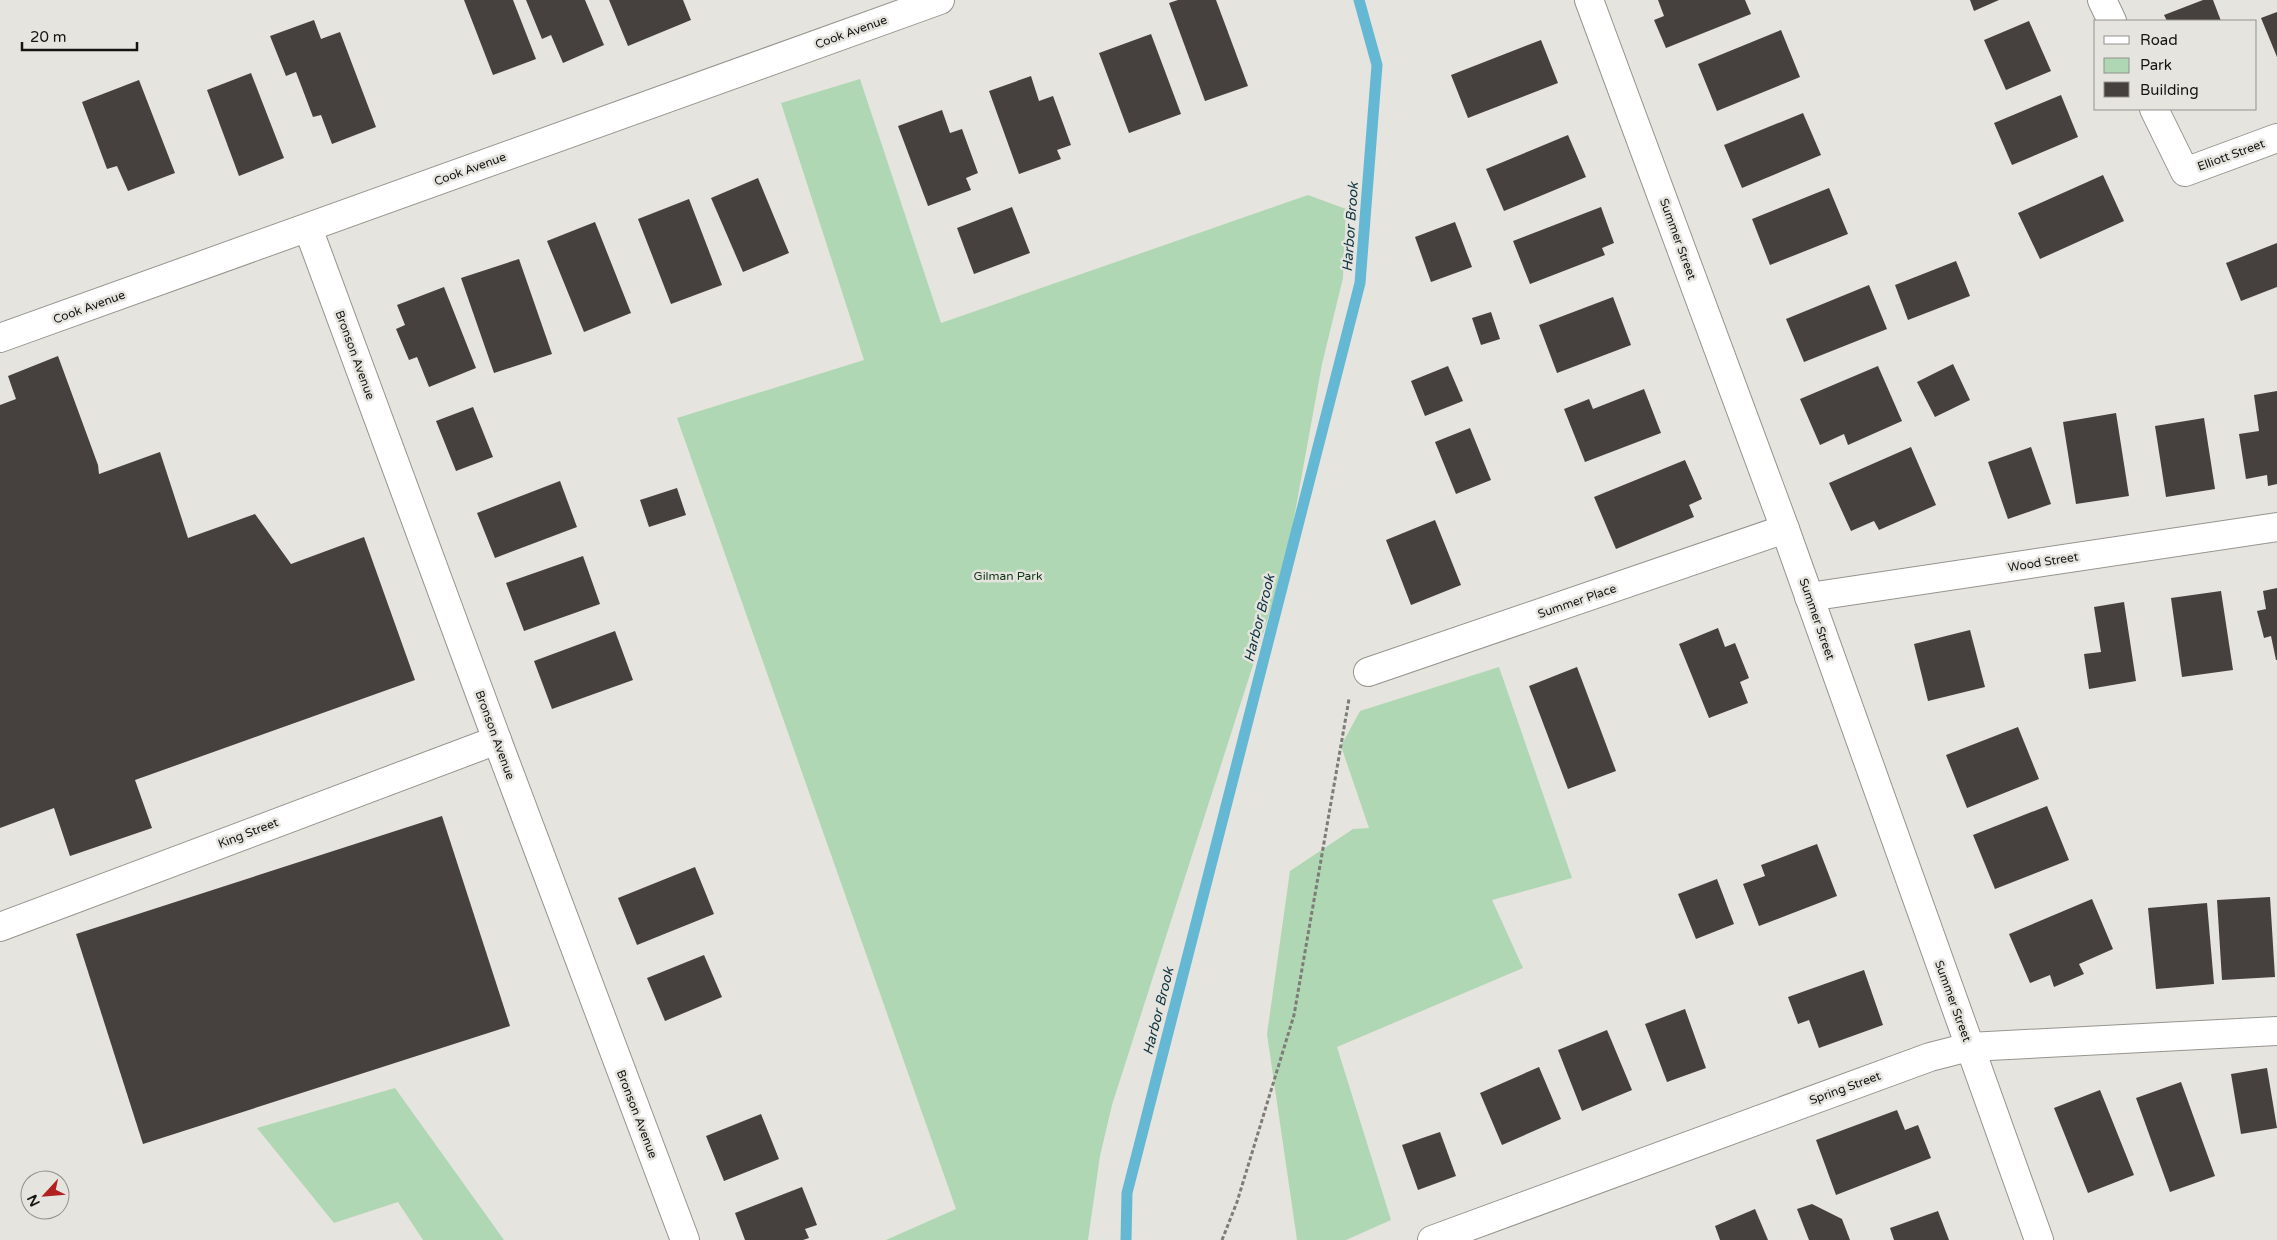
<svg xmlns="http://www.w3.org/2000/svg" width="2277" height="1240" viewBox="0 0 2277 1240" font-family="'Varela Round',sans-serif">
<style>
.green{fill:#b0d7b3}
.lines{fill:none;stroke-linecap:round;stroke-linejoin:round}
.stream{stroke:#65b8d3;stroke-width:11}
.building{fill:#46403f}
.street-casing{stroke:#96948e;stroke-width:30}
.secondary-casing{stroke:#96948e;stroke-width:30}
.path{stroke:#7d7c78;stroke-width:3;stroke-dasharray:4 2.5;stroke-linecap:butt}
.street{stroke:#fff;stroke-width:28}
.secondary{stroke:#fff;stroke-width:28}
.labels{text-anchor:middle;stroke-width:5;stroke-linejoin:round;paint-order:stroke}
.street-label{font-size:12px;fill:#141412;stroke:#e6e4de}
.park-label{font-size:12px;fill:#0d3616;stroke:#e6e4de}
.water-label{font-size:14px;font-style:italic;fill:#0e3541;stroke:#e6e4de}
</style>
<rect width="100%" height="100%" fill="#e6e4de"/>
<!-- green -->
<g class="green">
<polygon points="860,79 941,323 1308,195 1346,209 1343,278 1322,364 1286,562 1112,1105 1100,1156 1088,1240 886,1240 956,1209 677,418 864,360 781,103"/>
<polygon points="1499,667 1572,878 1492,900 1523,968 1337,1047 1391,1220 1346,1240 1297,1240 1267,1034 1290,871 1353,829 1369,828 1341,746 1360,711"/>
<polygon points="395,1088 504,1240 423,1240 398,1202 334,1223 257,1128"/>
</g>
<g class="lines">
<!-- stream -->
<polyline class="stream" points="1126,1240 1127,1193 1360,283 1377,65 1359,0"/>
</g>
<!-- building -->
<g class="building">
<polygon points="464,0 513,0 536,59 493,75"/>
<polygon points="526,0 585,0 604,45 563,63 551,35 542,39"/>
<polygon points="609,0 683,0 691,20 628,46"/>
<polygon points="1178,0 1216,0 1248,86 1205,101 1169,3"/>
<polygon points="1658,0 1745,0 1751,14 1666,48 1654,20 1664,16"/>
<polygon points="1970,0 1999,0 1974,11"/>
<polygon points="2203,0 2213,0 2221,21 2167,21 2164,15"/>
<polygon points="2277,12 2277,57 2261,18"/>
<polygon points="314,20 321,39 340,32 376,127 332,144 321,115 313,117 296,72 286,76 270,36"/>
<polygon points="2029,21 2051,71 2006,90 1984,40"/>
<polygon points="1781,30 1800,77 1717,111 1698,64"/>
<polygon points="1151,34 1181,114 1129,133 1099,53"/>
<polygon points="1541,40 1558,83 1468,118 1451,75"/>
<polygon points="251,73 284,158 239,176 207,90"/>
<polygon points="1031,76 1039,101 1053,96 1071,145 1057,150 1061,159 1019,174 989,91"/>
<polygon points="139,80 175,173 128,191 117,166 107,169 82,102"/>
<polygon points="2061,95 2078,137 2012,165 1994,123"/>
<polygon points="942,110 950,133 962,129 978,173 966,178 971,190 928,206 898,126"/>
<polygon points="1803,113 1821,155 1742,188 1724,145"/>
<polygon points="1568,135 1586,177 1504,211 1486,169"/>
<polygon points="2103,175 2124,221 2040,259 2018,213"/>
<polygon points="758,178 789,253 743,272 711,198"/>
<polygon points="1829,188 1848,234 1770,265 1752,219"/>
<polygon points="689,199 722,285 671,304 638,219"/>
<polygon points="1012,207 1030,253 974,274 957,228"/>
<polygon points="1601,207 1614,243 1602,248 1605,255 1530,284 1513,241"/>
<polygon points="595,222 631,313 584,332 547,241"/>
<polygon points="1455,222 1472,267 1431,282 1415,237"/>
<polygon points="2277,243 2277,287 2241,301 2226,263"/>
<polygon points="519,259 552,354 494,373 461,278"/>
<polygon points="1956,261 1970,296 1908,320 1895,285"/>
<polygon points="1869,285 1887,329 1804,362 1786,319"/>
<polygon points="444,287 476,368 429,387 417,357 409,360 396,329 405,325 397,305"/>
<polygon points="1613,297 1631,345 1557,373 1539,325"/>
<polygon points="1491,312 1500,339 1481,345 1472,318"/>
<polygon points="58,356 98,465 99,474 160,452 188,538 255,514 291,564 364,537 415,680 135,780 152,828 70,856 54,808 0,828 0,405 16,399 8,376"/>
<polygon points="1953,364 1970,400 1935,417 1917,382"/>
<polygon points="1448,366 1463,401 1425,416 1411,381"/>
<polygon points="1878,366 1902,421 1848,445 1844,434 1820,445 1800,399"/>
<polygon points="1644,389 1661,433 1585,462 1564,409 1589,399 1593,409"/>
<polygon points="2277,391 2277,484 2268,486 2267,475 2246,479 2239,434 2259,431 2254,395"/>
<polygon points="473,407 493,457 456,471 436,421"/>
<polygon points="2116,413 2129,496 2076,504 2063,422"/>
<polygon points="2204,418 2215,489 2166,497 2155,426"/>
<polygon points="1470,428 1491,480 1456,494 1435,442"/>
<polygon points="1911,447 1936,505 1879,530 1874,521 1851,531 1829,483"/>
<polygon points="2031,447 2051,504 2008,519 1988,462"/>
<polygon points="1685,460 1702,499 1689,505 1694,517 1616,549 1594,497"/>
<polygon points="560,481 577,527 495,558 477,513"/>
<polygon points="677,488 686,515 649,527 640,500"/>
<polygon points="1435,520 1461,585 1411,605 1386,540"/>
<polygon points="583,556 600,604 524,631 506,583"/>
<polygon points="2277,588 2277,660 2276,660 2271,636 2264,638 2257,611 2266,609 2263,591"/>
<polygon points="2221,591 2233,670 2182,677 2171,598"/>
<polygon points="2124,602 2136,681 2089,689 2084,654 2101,652 2094,607"/>
<polygon points="1718,628 1725,647 1735,643 1749,678 1740,682 1748,703 1709,718 1679,644"/>
<polygon points="1970,630 1985,687 1928,701 1914,644"/>
<polygon points="615,631 633,680 552,709 534,661"/>
<polygon points="1577,667 1616,771 1568,789 1529,686"/>
<polygon points="2018,727 2039,779 1967,808 1946,755"/>
<polygon points="2047,806 2069,860 1995,889 1973,835"/>
<polygon points="442,816 510,1026 143,1144 76,934"/>
<polygon points="1817,844 1837,896 1759,926 1743,884 1765,876 1761,865"/>
<polygon points="695,867 714,914 637,945 618,898"/>
<polygon points="1717,879 1734,924 1696,939 1678,894"/>
<polygon points="2270,897 2275,977 2222,980 2217,900"/>
<polygon points="2092,899 2113,949 2079,964 2084,974 2054,987 2050,975 2030,983 2009,934"/>
<polygon points="2207,903 2214,984 2156,989 2148,908"/>
<polygon points="704,955 722,997 665,1021 647,978"/>
<polygon points="1864,970 1883,1025 1819,1048 1809,1020 1798,1024 1788,997"/>
<polygon points="1685,1009 1706,1068 1667,1082 1645,1024"/>
<polygon points="1607,1030 1632,1090 1582,1111 1558,1050"/>
<polygon points="1539,1067 1561,1119 1502,1145 1480,1093"/>
<polygon points="2267,1068 2277,1128 2241,1134 2231,1074"/>
<polygon points="2181,1082 2215,1176 2170,1192 2136,1098"/>
<polygon points="2100,1090 2134,1175 2088,1193 2054,1108"/>
<polygon points="1897,1110 1905,1130 1918,1125 1931,1158 1836,1195 1816,1140"/>
<polygon points="761,1114 779,1159 724,1181 706,1136"/>
<polygon points="1440,1132 1456,1176 1418,1190 1402,1145"/>
<polygon points="802,1187 817,1225 805,1229 809,1238 803,1240 745,1240 735,1213"/>
<polygon points="1812,1204 1842,1219 1850,1240 1809,1240 1797,1209"/>
<polygon points="1755,1209 1768,1240 1720,1240 1715,1226"/>
<polygon points="1938,1211 1949,1240 1894,1240 1890,1228"/>
</g>
<g class="lines">
<!-- street casing -->
<g class="street-casing">
<g id="street">
<polyline points="1589,0 1785,529 2039,1240"/>
<polyline points="2102,0 2112,21"/>
<polyline points="2154,109 2185,172 2277,138"/>
<polyline points="308,228 497,740 685,1240"/>
<polyline points="1809,597 2277,527"/>
<polyline points="1368,672 1785,529"/>
<polyline points="0,927 497,740"/>
<polyline points="1432,1240 1930,1057 1969,1047 2277,1031"/>
</g>
</g>
<!-- secondary casing -->
<g class="secondary-casing">
<polyline id="secondary" points="0,338 940,0"/>
</g>
<!-- path -->
<polyline class="path" points="1222,1240 1237,1202 1294,1015 1349,699"/>
<!-- street -->
<use href="#street" class="street"/>
<!-- secondary -->
<use href="#secondary" class="secondary"/>
</g>
<g class="labels">
<!-- street labels -->
<g class="street-label">
<text transform="translate(851 32) rotate(-20)" y="4">Cook Avenue</text>
<text transform="translate(2231 155) rotate(-20)" y="4">Elliott Street</text>
<text transform="translate(470 169) rotate(-20)" y="4">Cook Avenue</text>
<text transform="translate(1678 239) rotate(70)" y="4">Summer Street</text>
<text transform="translate(89 307) rotate(-20)" y="4">Cook Avenue</text>
<text transform="translate(355 355) rotate(70)" y="4">Bronson Avenue</text>
<text transform="translate(2043 562) rotate(-9)" y="4">Wood Street</text>
<text transform="translate(1577 601) rotate(-19)" y="4">Summer Place</text>
<text transform="translate(1817 619) rotate(71)" y="4">Summer Street</text>
<text transform="translate(495 735) rotate(70)" y="4">Bronson Avenue</text>
<text transform="translate(248 833) rotate(-21)" y="4">King Street</text>
<text transform="translate(1953 1001) rotate(70)" y="4">Summer Street</text>
<text transform="translate(1845 1088) rotate(-20)" y="4">Spring Street</text>
<text transform="translate(637 1114) rotate(69)" y="4">Bronson Avenue</text>
</g>
<!-- park labels -->
<g class="park-label">
<text x="1008" y="580">Gilman Park</text>
</g>
<!-- water labels -->
<g class="water-label">
<text transform="translate(1350 227) rotate(-86)" y="5">Harbor Brook</text>
<text transform="translate(1259 618) rotate(-76)" y="5">Harbor Brook</text>
<text transform="translate(1158 1011) rotate(-76)" y="5">Harbor Brook</text>
</g>
</g>
<!-- legend -->
<rect x="2094" y="20" width="162" height="90" fill="#e6e4de" stroke="#92918c"/>
<rect x="2104" y="36" width="25" height="8" fill="#ffffff" stroke="#92918c"/>
<text x="2140" y="45" font-size="15" fill="#141412">Road</text>
<rect x="2104" y="58" width="25" height="15" fill="#b0d7b3" stroke="#92918c"/>
<text x="2140" y="70" font-size="15" fill="#141412">Park</text>
<rect x="2104" y="82" width="25" height="15" fill="#46403f" stroke="#92918c"/>
<text x="2140" y="95" font-size="15" fill="#141412">Building</text>
<!-- north arrow -->
<g transform="translate(45 1195) rotate(244)"><circle r="24" fill="#e6e4de" stroke="#92918c"/>
<path d="M0-4L9 19L0 12L-9 19Z" fill="#b12120"/>
<text y="-8" font-size="14" font-weight="bold" text-anchor="middle" fill="#141412">N</text>
</g>
<!-- scale -->
<path d="M22 42v8h115v-8" fill="none" stroke="#141412" stroke-width="2.5"/>
<text x="30" y="42" font-size="15" fill="#141412" stroke="#e6e4de" stroke-width="4" paint-order="stroke">20 m</text>
</svg>
